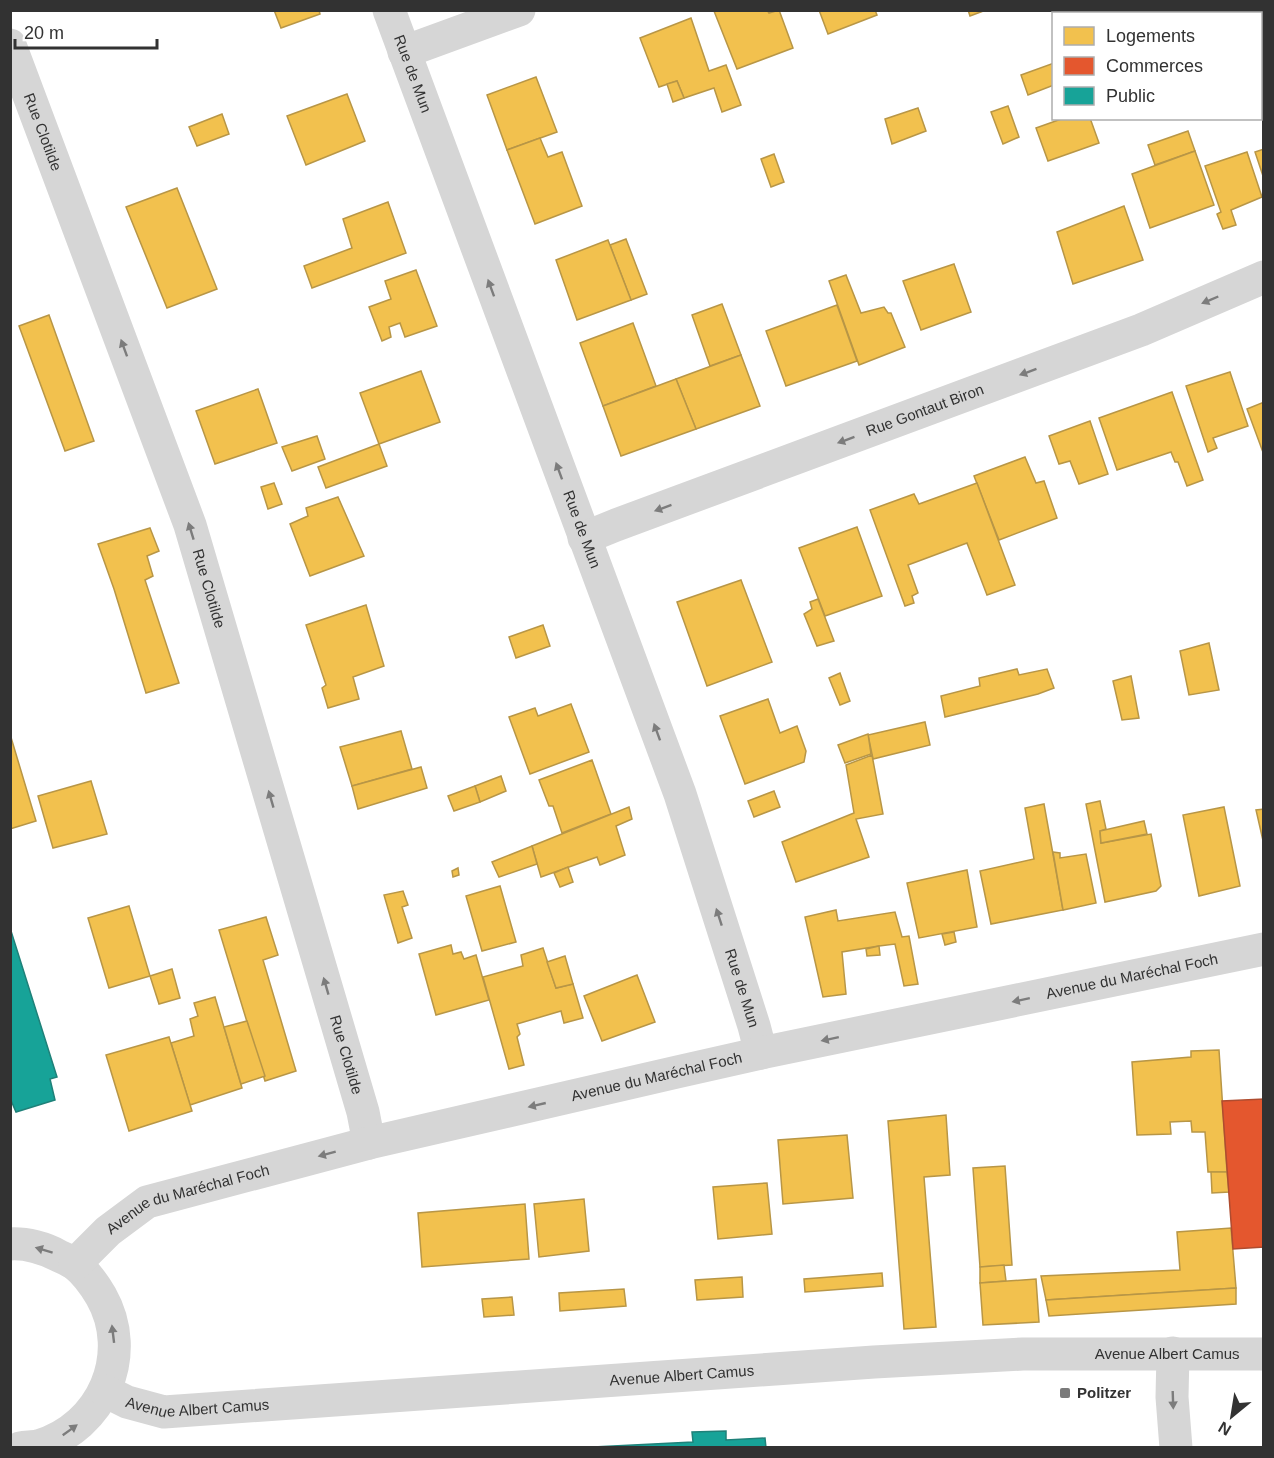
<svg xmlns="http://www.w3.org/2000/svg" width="1274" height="1458" viewBox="0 0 1274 1458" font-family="Arial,sans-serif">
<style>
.homes{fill:#f2c14e;stroke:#b89646;stroke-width:1.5}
.shops{fill:#e4572e;stroke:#af4c2f;stroke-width:1.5}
.public{fill:#17a398;stroke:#1f8179;stroke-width:1.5}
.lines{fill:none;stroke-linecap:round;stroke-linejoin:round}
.street{stroke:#d6d6d6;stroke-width:33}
.oneway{fill:#7c7c7c}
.poi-dot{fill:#7a7a7a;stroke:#fff;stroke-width:2}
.labels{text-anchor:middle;stroke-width:6;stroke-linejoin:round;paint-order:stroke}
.street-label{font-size:15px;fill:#323232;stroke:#fff}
.poi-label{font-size:15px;font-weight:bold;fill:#323232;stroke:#fff;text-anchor:start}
</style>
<rect width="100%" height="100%" fill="#fff"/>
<!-- homes -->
<g class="homes">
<polygon points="274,10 319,10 320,14 281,28"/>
<polygon points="767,10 769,13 779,10 793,48 737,69 714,11"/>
<polygon points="819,10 875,10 877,15 828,34"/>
<polygon points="968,10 986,10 970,16"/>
<polygon points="1144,10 1161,10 1162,14 1140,14 1140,12"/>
<polygon points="1257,10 1264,10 1264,45 1260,37 1260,14 1252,12"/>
<polygon points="691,18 709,71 726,65 741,105 722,112 714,88 684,98 677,81 659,87 640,38"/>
<polygon points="1054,63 1054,85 1028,95 1021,75"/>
<polygon points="536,77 557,132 507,150 487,95"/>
<polygon points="677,81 684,98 673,102 667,84"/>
<polygon points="347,94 365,141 306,165 287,116"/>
<polygon points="1008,106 1019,137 1003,144 991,112"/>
<polygon points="918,108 926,131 892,144 885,119"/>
<polygon points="222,114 229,134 197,146 189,127"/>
<polygon points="1064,118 1090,118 1099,143 1048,161 1036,128"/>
<polygon points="1188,131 1195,151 1155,165 1148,145"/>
<polygon points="540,138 548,157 562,152 582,206 535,224 507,150"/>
<polygon points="1264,149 1264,179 1255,152"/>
<polygon points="1195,151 1214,205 1150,228 1132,174"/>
<polygon points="1247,152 1262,197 1231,210 1236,225 1223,229 1217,214 1221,212 1205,166"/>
<polygon points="774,154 784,182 771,187 761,159"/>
<polygon points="177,188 217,289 167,308 126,207"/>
<polygon points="388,202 406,253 312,288 304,266 352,248 343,219"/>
<polygon points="1124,206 1143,260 1073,284 1057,232"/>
<polygon points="626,239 647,294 631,300 610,245"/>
<polygon points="608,240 631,300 577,320 556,260"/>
<polygon points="954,264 971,312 921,330 903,281"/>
<polygon points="416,270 437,326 405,337 400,323 389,327 391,337 382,341 369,307 391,299 385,281"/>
<polygon points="846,275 861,313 884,307 888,313 891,313 905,347 859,365 829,281"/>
<polygon points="722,304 741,355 710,366 692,315"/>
<polygon points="837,305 857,361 786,386 766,331"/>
<polygon points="49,315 94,441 65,451 19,326"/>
<polygon points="633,323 656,386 603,406 580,343"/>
<polygon points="741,355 760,406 696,429 676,379"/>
<polygon points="421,371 440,422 379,444 360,393"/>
<polygon points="1230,372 1248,426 1213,438 1217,448 1208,452 1186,386"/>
<polygon points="676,379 696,429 621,456 603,406"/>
<polygon points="258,389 277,443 215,464 196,411"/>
<polygon points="1172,392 1203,480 1187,486 1178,462 1175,462 1171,452 1117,470 1099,418"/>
<polygon points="1264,402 1264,455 1247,409"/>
<polygon points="1090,421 1108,474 1079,484 1070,461 1059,464 1049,436"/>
<polygon points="317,436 325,459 292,471 282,447"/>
<polygon points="379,444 387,466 326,488 318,467"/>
<polygon points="1025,457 1036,483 1044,481 1057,518 999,540 974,476"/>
<polygon points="274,483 282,504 268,509 261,487"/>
<polygon points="977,483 1015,585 987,595 967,543 908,565 918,593 912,596 914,603 905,606 870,510 914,494 919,504"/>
<polygon points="338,497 364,556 310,576 290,524 308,516 306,508"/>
<polygon points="857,527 882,596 825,616 799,548"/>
<polygon points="150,528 159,551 147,556 153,576 145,580 179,683 146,693 114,589 98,544"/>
<polygon points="741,580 772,662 707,686 677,602"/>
<polygon points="818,599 834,641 817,646 804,614 812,609 810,602"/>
<polygon points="366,605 384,666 353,677 359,699 328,708 322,688 326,685 306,625"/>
<polygon points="543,625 550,646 516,658 509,637"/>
<polygon points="1209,643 1219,690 1189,695 1180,651"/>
<polygon points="1017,669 1019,675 1047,669 1054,688 1038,694 945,717 941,696 980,686 979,678"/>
<polygon points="840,673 850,701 840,705 829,678"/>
<polygon points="1131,676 1139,718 1122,720 1113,681"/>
<polygon points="768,699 780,733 797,726 806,751 804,762 745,784 720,716"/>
<polygon points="571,704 589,752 530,774 509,717 535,708 538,716"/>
<polygon points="925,722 930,745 873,759 868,735"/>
<polygon points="401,731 412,769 352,786 340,747"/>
<polygon points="10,734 36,821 10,829"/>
<polygon points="868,734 871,754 845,763 838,745"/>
<polygon points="872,755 883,814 856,819 869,857 796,882 782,842 854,813 846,765"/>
<polygon points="592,760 611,814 562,833 553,806 549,806 539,780"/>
<polygon points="421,767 427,788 358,809 352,786"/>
<polygon points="501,776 506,791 480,802 475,786"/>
<polygon points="91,781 107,834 53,848 38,796"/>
<polygon points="475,786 480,802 454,811 448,796"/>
<polygon points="774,791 780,807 754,817 748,801"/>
<polygon points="1100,801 1106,829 1100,831 1101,843 1151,834 1161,886 1156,891 1105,902 1086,804"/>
<polygon points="1044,804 1063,910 991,924 980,871 1034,859 1025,808"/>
<polygon points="629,807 632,819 616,826 625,855 600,865 597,857 541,877 532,846"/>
<polygon points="1224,807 1240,886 1199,896 1183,815"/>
<polygon points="1264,809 1264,845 1256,810"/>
<polygon points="1144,821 1147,834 1101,843 1100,831"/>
<polygon points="532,846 537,864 499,877 492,862"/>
<polygon points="1053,852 1060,853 1060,858 1086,854 1096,903 1063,910"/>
<polygon points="568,867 573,882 560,887 554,873"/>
<polygon points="458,868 459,875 453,877 452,871"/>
<polygon points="967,870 977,927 919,938 907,883"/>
<polygon points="500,886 516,942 482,951 466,896"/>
<polygon points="403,891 408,905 402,907 412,938 398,943 384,895"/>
<polygon points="129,906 150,976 109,988 88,918"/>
<polygon points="836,910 838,921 895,912 902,937 909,936 918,984 904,986 895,944 879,946 842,952 846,994 823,997 805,917"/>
<polygon points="266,917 278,955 263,960 296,1071 265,1081 219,930"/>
<polygon points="954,932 956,942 945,945 942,934"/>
<polygon points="451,945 453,954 461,952 464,959 476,955 489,1000 436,1015 419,954"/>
<polygon points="879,946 880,955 867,956 866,949"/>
<polygon points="543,948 556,988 573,984 583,1018 564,1023 561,1011 517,1024 520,1034 517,1037 524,1065 509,1069 483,977 523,966 521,955"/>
<polygon points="565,956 573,984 556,988 547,962"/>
<polygon points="172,969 180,998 159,1004 150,976"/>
<polygon points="637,975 655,1022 602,1041 584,996"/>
<polygon points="215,997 242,1088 190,1105 171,1043 194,1036 190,1019 198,1016 194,1003"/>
<polygon points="247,1021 265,1076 241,1084 224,1027"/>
<polygon points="169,1037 192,1111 129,1131 106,1055"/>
<polygon points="1219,1050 1227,1172 1208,1172 1205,1132 1192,1132 1191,1121 1170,1122 1171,1134 1137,1135 1132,1062 1191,1057 1191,1051"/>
<polygon points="946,1115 950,1175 924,1177 936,1327 904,1329 888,1121"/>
<polygon points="847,1135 853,1198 783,1204 778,1140"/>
<polygon points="1005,1166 1012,1265 980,1267 973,1168"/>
<polygon points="1211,1172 1227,1172 1229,1192 1212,1193"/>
<polygon points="767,1183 772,1234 718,1239 713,1187"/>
<polygon points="584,1199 589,1251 539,1257 534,1204"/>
<polygon points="525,1204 529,1259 422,1267 418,1213"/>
<polygon points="1231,1228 1236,1288 1046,1300 1041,1276 1180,1270 1177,1232"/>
<polygon points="1004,1265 1006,1281 980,1283 980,1267"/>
<polygon points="882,1273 883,1286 805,1292 804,1279"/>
<polygon points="742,1277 743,1297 697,1300 695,1280"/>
<polygon points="1036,1279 1039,1322 983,1325 980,1283"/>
<polygon points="1236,1288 1236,1304 1049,1316 1046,1300"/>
<polygon points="624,1289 626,1306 560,1311 559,1293"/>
<polygon points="512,1297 514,1315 484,1317 482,1299"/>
</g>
<!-- shops -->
<polygon class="shops" points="1264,1099 1264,1247 1233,1249 1222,1101"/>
<!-- public -->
<g class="public">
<polygon points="11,931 57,1077 50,1079 55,1100 16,1112 10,1098"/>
<polygon points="726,1431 726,1440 765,1438 766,1448 573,1448 693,1442 692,1432"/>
</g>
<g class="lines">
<!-- street -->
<g class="street">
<path id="s1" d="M 389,10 L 680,794 L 754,1026 L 761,1053"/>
<path id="s2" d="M 10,45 L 190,525 L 363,1112 L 369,1143"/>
<polyline points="404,52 519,10"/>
<path id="s3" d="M 584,538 L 616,525 L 1141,330 L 1264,277"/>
<path d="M 10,1244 C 26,1243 45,1248 59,1256 C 64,1258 70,1261 75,1264 C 86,1273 94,1284 101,1296 C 134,1354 103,1427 38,1446 C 33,1447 26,1447 20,1448"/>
<path id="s4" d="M 75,1264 L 108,1231 L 147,1202 L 369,1143 L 677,1072 L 761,1053 L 1264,949"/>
<polyline points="1173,1353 1172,1397 1176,1448"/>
<path id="s5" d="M 105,1391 L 127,1402 L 164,1412 L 874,1362 L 1023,1354 L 1264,1354"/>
</g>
</g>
<!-- one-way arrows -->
<defs><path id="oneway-solid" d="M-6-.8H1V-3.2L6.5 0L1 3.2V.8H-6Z" transform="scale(1.5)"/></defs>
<g class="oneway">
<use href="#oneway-solid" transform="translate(491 288) rotate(-110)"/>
<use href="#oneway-solid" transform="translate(1210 300) rotate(157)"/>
<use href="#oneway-solid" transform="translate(124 348) rotate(-110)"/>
<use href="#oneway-solid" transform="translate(1028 372) rotate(160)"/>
<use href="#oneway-solid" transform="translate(846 440) rotate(160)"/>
<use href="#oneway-solid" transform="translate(559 471) rotate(-110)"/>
<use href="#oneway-solid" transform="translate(663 508) rotate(160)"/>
<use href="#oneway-solid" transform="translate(191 531) rotate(-107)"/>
<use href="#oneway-solid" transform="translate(657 732) rotate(-110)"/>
<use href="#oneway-solid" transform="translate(271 799) rotate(-106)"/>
<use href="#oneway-solid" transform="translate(719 917) rotate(-108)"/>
<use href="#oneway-solid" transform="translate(326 986) rotate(-106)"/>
<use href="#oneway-solid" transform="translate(1021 1000) rotate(168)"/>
<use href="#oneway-solid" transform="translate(830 1039) rotate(168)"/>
<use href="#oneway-solid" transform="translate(537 1105) rotate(167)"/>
<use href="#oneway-solid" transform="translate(327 1154) rotate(165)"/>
<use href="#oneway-solid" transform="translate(44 1250) rotate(-163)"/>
<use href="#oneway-solid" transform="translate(113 1334) rotate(-97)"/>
<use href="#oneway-solid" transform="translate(1173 1400) rotate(88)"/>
<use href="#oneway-solid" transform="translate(70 1430) rotate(-36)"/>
</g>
<!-- markers -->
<rect class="poi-dot" x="1059" y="1387" width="12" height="12" rx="3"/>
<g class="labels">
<!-- street labels -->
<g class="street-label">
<text dy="5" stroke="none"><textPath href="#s1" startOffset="68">Rue de Mun</textPath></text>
<text dy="5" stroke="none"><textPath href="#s2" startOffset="93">Rue Clotilde</textPath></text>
<text dy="5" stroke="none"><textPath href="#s3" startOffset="364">Rue Gontaut Biron</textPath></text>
<text dy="5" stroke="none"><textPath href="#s1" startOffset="554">Rue de Mun</textPath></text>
<text dy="5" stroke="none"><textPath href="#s2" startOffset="579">Rue Clotilde</textPath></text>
<text dy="5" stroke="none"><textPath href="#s4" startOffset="1106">Avenue du Maréchal Foch</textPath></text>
<text dy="5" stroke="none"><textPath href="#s1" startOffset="1040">Rue de Mun</textPath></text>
<text dy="5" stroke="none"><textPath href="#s2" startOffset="1065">Rue Clotilde</textPath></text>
<text dy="5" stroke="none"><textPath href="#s4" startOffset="620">Avenue du Maréchal Foch</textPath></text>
<text dy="5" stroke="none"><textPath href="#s4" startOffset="134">Avenue du Maréchal Foch</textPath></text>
<text dy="5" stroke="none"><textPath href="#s5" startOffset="1068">Avenue Albert Camus</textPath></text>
<text dy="5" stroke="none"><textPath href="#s5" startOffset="582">Avenue Albert Camus</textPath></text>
<text dy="5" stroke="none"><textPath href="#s5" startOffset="96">Avenue Albert Camus</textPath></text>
</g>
<!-- poi labels -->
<g class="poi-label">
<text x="1077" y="1398">Politzer</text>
</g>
</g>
<!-- border -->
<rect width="1274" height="1458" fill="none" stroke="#323232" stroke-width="24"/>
<!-- legend -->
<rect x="1052" y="12" width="210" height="108" fill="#ffffff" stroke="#adadad" stroke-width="1.5"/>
<rect x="1064" y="27" width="30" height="18" fill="#f2c14e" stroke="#adadad" stroke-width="1.5"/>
<text x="1106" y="42" font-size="18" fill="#323232">Logements</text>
<rect x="1064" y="57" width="30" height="18" fill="#e4572e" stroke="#adadad" stroke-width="1.5"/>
<text x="1106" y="72" font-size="18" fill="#323232">Commerces</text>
<rect x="1064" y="87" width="30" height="18" fill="#17a398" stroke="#adadad" stroke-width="1.5"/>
<text x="1106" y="102" font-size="18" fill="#323232">Public</text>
<!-- north arrow -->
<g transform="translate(1232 1416) rotate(210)" stroke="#ffffff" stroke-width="4.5" paint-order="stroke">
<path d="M0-4.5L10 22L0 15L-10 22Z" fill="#323232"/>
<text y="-9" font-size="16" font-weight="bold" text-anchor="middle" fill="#323232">N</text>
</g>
<!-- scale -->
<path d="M15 39v9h142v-9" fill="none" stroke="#323232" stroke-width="3"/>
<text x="24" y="39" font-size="18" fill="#323232" stroke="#ffffff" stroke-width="4.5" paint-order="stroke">20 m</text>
</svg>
